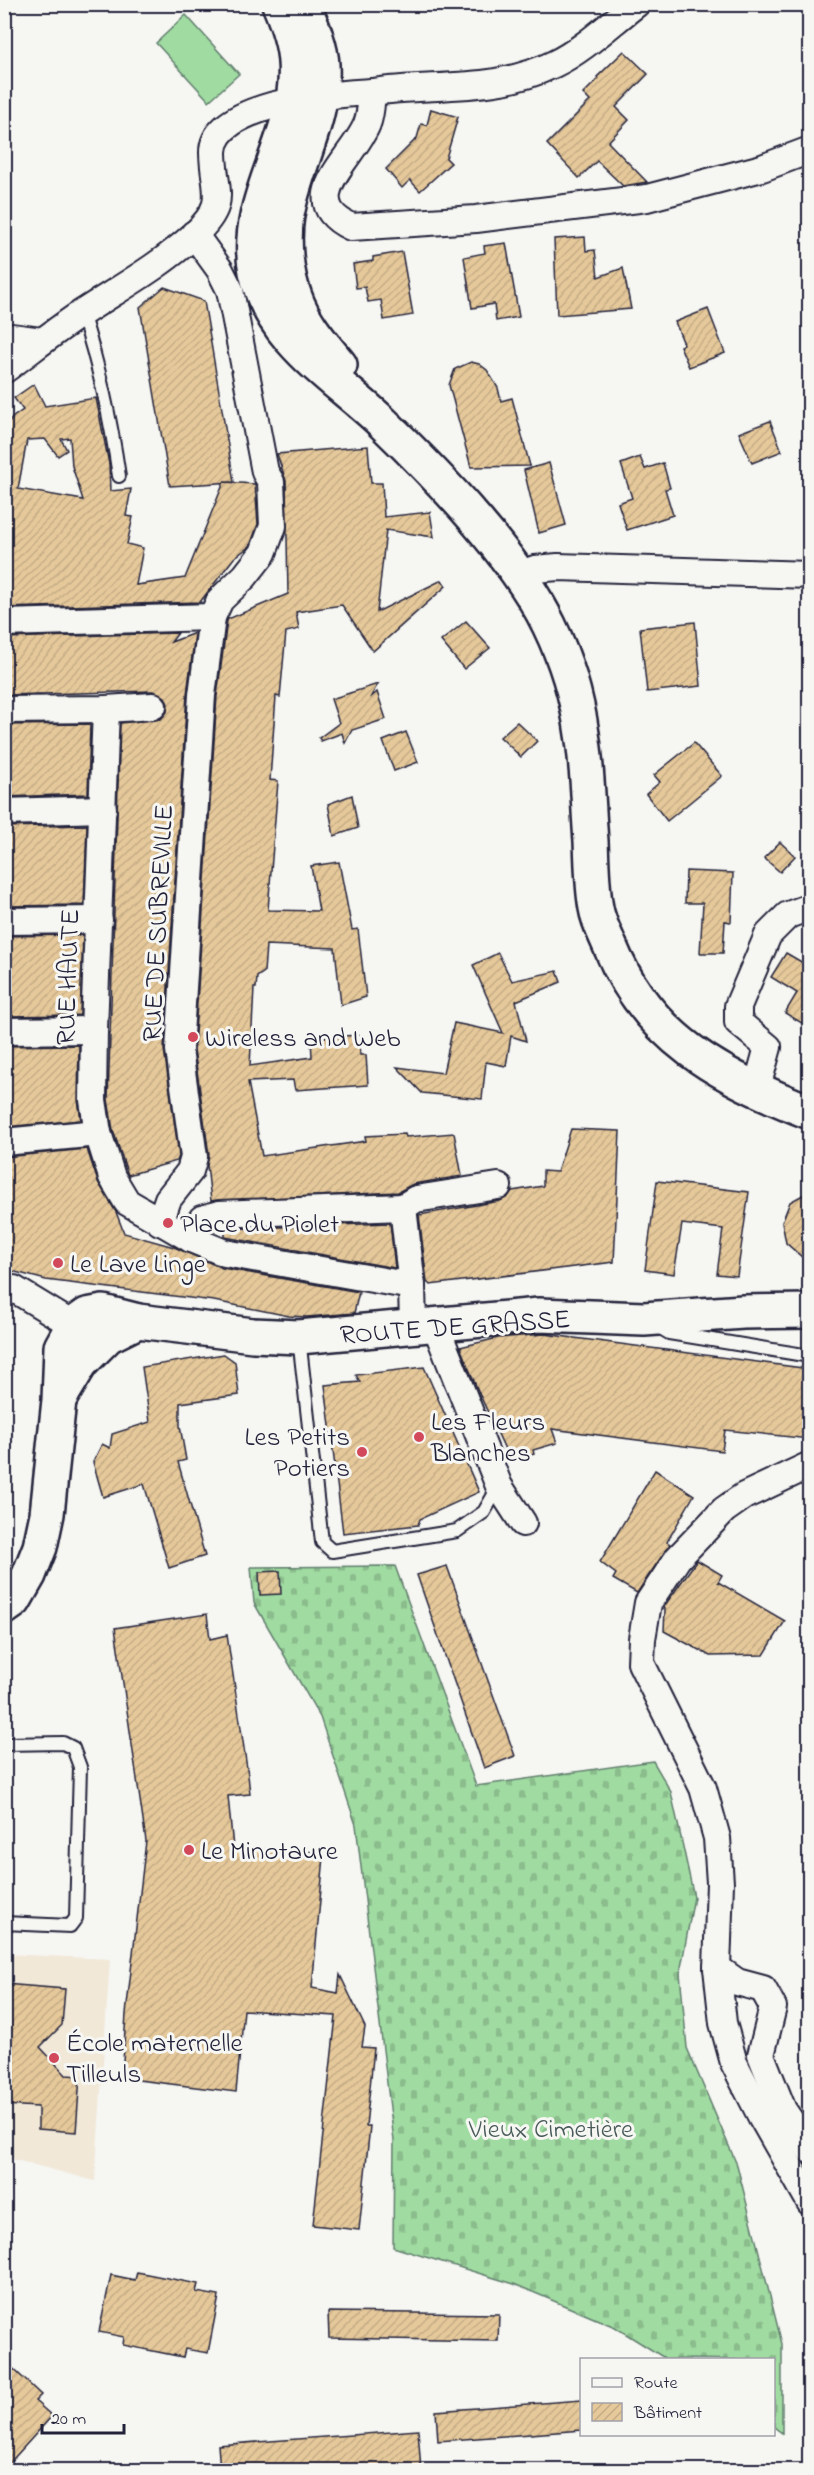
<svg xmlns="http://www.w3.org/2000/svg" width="814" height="2475" viewBox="0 0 814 2475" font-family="'Indie Flower',sans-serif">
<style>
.built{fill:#f1e8d8}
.green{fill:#a0dba1;stroke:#617e6e;stroke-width:1.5}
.cemetery{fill:url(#cemetery-stones);stroke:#617e6e;stroke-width:1.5}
.building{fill:url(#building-hatch);stroke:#22223b;stroke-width:1.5;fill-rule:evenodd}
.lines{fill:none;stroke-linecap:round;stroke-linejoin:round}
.lane-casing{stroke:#22223b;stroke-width:16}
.street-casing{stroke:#22223b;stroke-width:30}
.secondary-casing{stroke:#22223b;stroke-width:38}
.lane{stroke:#f6f6f2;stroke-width:12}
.street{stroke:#f6f6f2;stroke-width:26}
.secondary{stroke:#f6f6f2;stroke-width:33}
.poi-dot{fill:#d1495b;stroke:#f6f6f2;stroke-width:2}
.labels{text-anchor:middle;stroke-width:6;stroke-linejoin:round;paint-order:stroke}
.street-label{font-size:27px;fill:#22223b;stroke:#f6f6f2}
.poi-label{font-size:27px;fill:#22223b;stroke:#f6f6f2;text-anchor:start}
.park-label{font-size:27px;fill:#485a5a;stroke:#f6f6f2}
</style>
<defs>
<pattern id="cemetery-stones" width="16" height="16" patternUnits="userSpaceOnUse" patternTransform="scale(1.5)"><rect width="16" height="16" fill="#a0dba1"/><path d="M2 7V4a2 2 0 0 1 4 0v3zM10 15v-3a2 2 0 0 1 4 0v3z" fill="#8abc8c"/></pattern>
<pattern id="building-hatch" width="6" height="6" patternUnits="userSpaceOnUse" patternTransform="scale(1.5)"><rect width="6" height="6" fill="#e6c99a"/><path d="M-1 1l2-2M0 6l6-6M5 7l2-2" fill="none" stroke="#c5ac86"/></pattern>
</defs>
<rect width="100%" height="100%" fill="#f6f6f2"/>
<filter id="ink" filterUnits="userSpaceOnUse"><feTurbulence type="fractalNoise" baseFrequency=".0167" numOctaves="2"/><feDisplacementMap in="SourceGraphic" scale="12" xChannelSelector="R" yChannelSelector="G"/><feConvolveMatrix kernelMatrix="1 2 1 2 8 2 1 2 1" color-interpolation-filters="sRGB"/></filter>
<g filter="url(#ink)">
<!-- built -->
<polygon class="built" points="4,1954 110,1959 95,2181 5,2157"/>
<!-- green -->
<polygon class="green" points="186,15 239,74 209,101 156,43"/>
<!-- cemetery -->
<polygon class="cemetery" points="395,1566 476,1786 653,1761 671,1792 694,1897 680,1973 687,2048 737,2165 782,2344 782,2433 774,2427 774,2360 666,2359 615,2327 514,2284 393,2247 394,2141 356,1825 320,1717 254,1603 251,1567"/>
<!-- building -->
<g class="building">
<polygon points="624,51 648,74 616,107 629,120 608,142 647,182 623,186 597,161 579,178 547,144 590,101 583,94 598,79 597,77"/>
<polygon points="431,109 458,117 446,158 451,163 420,191 410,180 402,188 386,169 417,138 421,124 427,125"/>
<polygon points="585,237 586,251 595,250 598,277 623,268 631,309 557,315 554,239"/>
<polygon points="506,243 519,317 496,321 494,304 472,308 464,257 485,253 484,246"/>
<polygon points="402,252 413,315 384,320 381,300 368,302 365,287 356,288 353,264 373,261 373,257"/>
<polygon points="164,287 204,301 234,482 170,486 140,307"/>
<polygon points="708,309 725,353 689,367 680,346 684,344 675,322"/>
<polygon points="471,362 479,364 487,370 498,388 501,401 512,398 530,466 471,467 449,385 455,369"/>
<path d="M 34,384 L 45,406 L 96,398 L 109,464 L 110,491 L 131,489 L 126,516 L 133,517 L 127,544 L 143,548 L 136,585 L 185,578 L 224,482 L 255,484 L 258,524 L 250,546 L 234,558 L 200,602 L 4,608 L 4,429 L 13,417 L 23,410 L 14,398 ZM 70,438 L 72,466 L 83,500 L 18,489 L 27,440 L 45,439 L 58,456 L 67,450 L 61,439 Z"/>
<polygon points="770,421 782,451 752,463 739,433"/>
<polygon points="368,446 371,483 382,483 384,517 430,512 434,537 386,530 377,612 442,580 446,586 373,651 342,605 296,612 299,629 286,632 280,697 276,696 272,751 270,780 278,781 268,910 319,911 311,866 339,862 352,930 358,929 366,997 341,1005 335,948 266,945 264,972 257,977 256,988 254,988 250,1066 312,1057 311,1038 359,1035 360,1055 366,1055 368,1085 295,1090 293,1080 248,1082 262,1156 366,1141 365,1136 405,1134 406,1137 454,1133 462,1176 413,1184 398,1192 211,1201 207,1165 209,1155 194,1049 217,696 227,621 228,619 288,594 286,481 277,454"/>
<polygon points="640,457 645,469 663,463 670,488 665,489 673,515 627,530 618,503 632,498 621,464"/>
<polygon points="549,463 566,525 539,533 524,470"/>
<polygon points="466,621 490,648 464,669 441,641"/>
<polygon points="695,622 701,686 647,692 640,628"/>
<polygon points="178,633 171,642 195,633 187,694 164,1049 179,1156 177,1161 128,1175 113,1130 108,1099 120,723 161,719 167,712 168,704 165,697 153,691 4,695 4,638"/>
<polygon points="378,684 370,698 377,692 386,719 352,730 345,743 342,733 321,741 319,738 339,723 331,699"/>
<polygon points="517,722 537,741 521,757 500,737"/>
<polygon points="90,724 88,794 4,797 4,725"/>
<polygon points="406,732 418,762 394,771 383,741"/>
<polygon points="694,743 722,776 667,821 646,794 660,782 654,775"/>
<polygon points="352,795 358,828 334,836 328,804"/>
<polygon points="87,825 84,905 4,906 4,827"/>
<polygon points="780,842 795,856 780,872 764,858"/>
<polygon points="686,871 733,873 731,922 725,921 723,953 700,953 703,903 685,903"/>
<polygon points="83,935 80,1015 4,1016 4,936"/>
<polygon points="498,953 512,981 557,971 561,982 516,1001 526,1041 511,1036 506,1066 486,1062 482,1099 422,1093 397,1067 443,1073 454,1023 503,1033 473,965"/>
<polygon points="786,953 810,967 810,1028 785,1013 797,993 771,977"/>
<polygon points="79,1045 78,1100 81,1120 4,1127 4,1046"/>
<polygon points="571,1129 620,1131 614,1262 430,1285 427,1282 419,1215 500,1201 508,1197 512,1191 543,1186 543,1171 557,1172"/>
<polygon points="87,1149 98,1182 116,1212 124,1233 174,1247 222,1268 359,1292 354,1313 307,1317 289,1316 214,1301 46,1280 4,1269 4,1157"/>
<polygon points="657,1181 749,1192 737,1276 717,1274 723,1229 682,1224 674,1274 645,1270"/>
<polygon points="810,1191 810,1264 786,1243 782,1222 790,1202"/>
<polygon points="390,1223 395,1268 225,1237 225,1229"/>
<polygon points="544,1334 810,1369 810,1439 725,1430 722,1451 552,1429 557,1443 533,1450 534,1454 511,1462 479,1393 460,1347 498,1338"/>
<polygon points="224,1354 235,1362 239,1395 180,1403 180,1426 186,1460 178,1462 205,1556 169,1568 144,1484 103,1497 93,1462 102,1444 110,1448 112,1434 150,1422 142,1367"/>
<polygon points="424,1367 479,1492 420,1519 418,1525 343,1533 325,1385 360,1382 356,1375"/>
<polygon points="655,1470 694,1495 667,1542 670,1544 637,1593 613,1579 616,1574 600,1562"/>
<polygon points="697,1560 722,1575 718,1582 785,1621 764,1655 710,1656 664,1631 665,1609 663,1608"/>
<polygon points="447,1566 515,1756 484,1768 417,1575"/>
<polygon points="280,1571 281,1594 260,1595 259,1572"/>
<polygon points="207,1614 210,1639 227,1635 248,1775 250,1794 228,1796 233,1848 317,1852 318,1855 324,1856 312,1988 338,1993 340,1975 365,2027 362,2047 374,2048 366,2126 370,2126 359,2230 313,2225 336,2016 244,2010 236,2092 122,2078 126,2014 146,1841 115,1628"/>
<polygon points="4,1984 65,1989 62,2025 40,2047 66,2075 80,2076 76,2132 38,2129 38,2107 4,2105"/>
<polygon points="137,2272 198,2284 196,2292 219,2296 208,2353 185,2349 183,2357 123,2345 124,2337 99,2332 111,2275 135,2280"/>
<polygon points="328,2312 499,2314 498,2341 329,2338"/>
<polygon points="4,2360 41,2395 35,2401 52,2416 4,2469"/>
<polygon points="582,2400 582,2430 438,2441 436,2411"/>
<polygon points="418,2430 421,2470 220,2470 218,2445"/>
</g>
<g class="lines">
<!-- lane casing -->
<g class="lane-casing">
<g id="lane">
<path d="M 82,313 C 99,366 111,421 119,476"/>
<polyline points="659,1327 669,1333 810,1356"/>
<polyline points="299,1338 322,1542 332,1551 457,1531 484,1512 499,1486"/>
<polyline points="4,1744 63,1743 73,1748 80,1767 76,1918 70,1926 4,1923"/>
</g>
</g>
<!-- street casing -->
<g class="street-casing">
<g id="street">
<path d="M 372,92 C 434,83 495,93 554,64 C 583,50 610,24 636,4"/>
<polyline points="4,336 42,341"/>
<path d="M 4,370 C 30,351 55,331 82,313 C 120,288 160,266 194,235 C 229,202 214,193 213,153 C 212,102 335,94 372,92 C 371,103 371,114 367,124 C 353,159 294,200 351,227 L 476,219 L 647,198 L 762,168 L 810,150"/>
<polyline points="518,575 535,569 558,567 810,575"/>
<polyline points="4,623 212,617"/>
<polyline points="106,709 94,1030 93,1100 98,1133 112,1177 127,1202 191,1239 225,1253 412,1286"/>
<polyline points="4,710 106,709 153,706"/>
<polyline points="4,812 103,809"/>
<polyline points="4,921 99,920"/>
<polyline points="4,1031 94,1030"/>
<polyline points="756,1091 768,1047 738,1022 738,1006 768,935 788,915 810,907"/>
<polyline points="4,1142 98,1133"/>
<polyline points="403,1207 416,1199 498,1186"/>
<polyline points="160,1222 168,1199 190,1171 194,1157 179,1050 202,695 212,617 220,600 245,576 263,553 273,526 271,482 265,472 230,290 220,270 194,234"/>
<polyline points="191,1239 202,1219 219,1214 403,1207 412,1286 413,1326"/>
<polyline points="4,1291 14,1289 73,1325"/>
<polyline points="435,1324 499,1486 523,1523"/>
<polyline points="810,1465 744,1496 724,1510 678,1558 648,1603 642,1639 641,1663 703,1788 717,1838 720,1883 717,1968 723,2023 734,2063 761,2116 810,2202"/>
<polyline points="717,1968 737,1982 763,1989 773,2007 761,2055 783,2110 810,2150"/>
</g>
</g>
<!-- secondary casing -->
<g class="secondary-casing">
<g id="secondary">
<path d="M 279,4 C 287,23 294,42 295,62 C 301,135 241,199 256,272 C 270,341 336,378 383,423 C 439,477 515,555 549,625 C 565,658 577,697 582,734 C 588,769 588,806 591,841 C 592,863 592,887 596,908 C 598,921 605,934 610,946 C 647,1038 722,1078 810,1112"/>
<path d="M 303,4 C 311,23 321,45 322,65 C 325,120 296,163 287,215 C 283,241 286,273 295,297 C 304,323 323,344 340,365"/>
<polyline points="60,1398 81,1363 108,1336 138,1321"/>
<polyline points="4,1608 14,1601 29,1575 40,1547 47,1514 59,1400 61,1347 73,1325 87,1315 103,1312 138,1321 253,1335 299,1337 539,1315 644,1319 743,1312 810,1311"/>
</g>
</g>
<!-- lane -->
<use href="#lane" class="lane"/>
<!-- street -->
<use href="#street" class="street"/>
<!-- secondary -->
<use href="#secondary" class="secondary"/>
</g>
</g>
<!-- markers -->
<g class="poi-dot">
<circle cx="193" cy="1037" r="6"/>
<circle cx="168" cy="1223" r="6"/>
<circle cx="58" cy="1263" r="6"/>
<circle cx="419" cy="1437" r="6"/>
<circle cx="362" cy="1452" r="6"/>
<circle cx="189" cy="1850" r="6"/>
<circle cx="54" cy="2058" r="6"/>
</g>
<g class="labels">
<!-- street labels -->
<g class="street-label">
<text transform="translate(157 923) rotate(-87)" y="9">RUE DE SUBREVILLE</text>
<text transform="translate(67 977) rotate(-88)" y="9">RUE HAUTE</text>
<text transform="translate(455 1326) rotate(-4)" y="9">ROUTE DE GRASSE</text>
</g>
<!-- poi labels -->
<g class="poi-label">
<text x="205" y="1046">Wireless and Web</text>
<text x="180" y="1232">Place du Piolet</text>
<text x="70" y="1272">Le Lave Linge</text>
<text x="431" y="1430">Les Fleurs<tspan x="431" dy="31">Blanches</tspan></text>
<text x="350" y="1445" text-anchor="end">Les Petits<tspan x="350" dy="31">Potiers</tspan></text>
<text x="201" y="1859">Le Minotaure</text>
<text x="66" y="2051">École maternelle<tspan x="66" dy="31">Tilleuls</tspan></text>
</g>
<!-- park labels -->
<g class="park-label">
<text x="551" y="2137">Vieux Cimetière</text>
</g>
</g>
<!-- margin -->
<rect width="814" height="2475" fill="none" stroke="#f6f6f2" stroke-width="24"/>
<rect x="12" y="12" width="790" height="2451" fill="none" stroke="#22223b" stroke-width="2" filter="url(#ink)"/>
<!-- legend -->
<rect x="580" y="2358" width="195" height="78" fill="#f6f6f2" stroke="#a1a1a9" stroke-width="1.5"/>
<rect x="592" y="2378" width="30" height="9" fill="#f6f6f2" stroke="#a1a1a9" stroke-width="1.5"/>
<text x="634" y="2388" font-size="18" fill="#22223b">Route</text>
<rect x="592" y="2403" width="30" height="18" fill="url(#building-hatch)" stroke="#a1a1a9" stroke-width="1.5"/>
<text x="634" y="2418" font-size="18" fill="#22223b">Bâtiment</text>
<!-- scale -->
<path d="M42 2424v9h82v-9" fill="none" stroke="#22223b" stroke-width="3"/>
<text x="51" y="2424" font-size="18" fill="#22223b" stroke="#f6f6f2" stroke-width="4.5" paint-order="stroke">20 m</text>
</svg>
